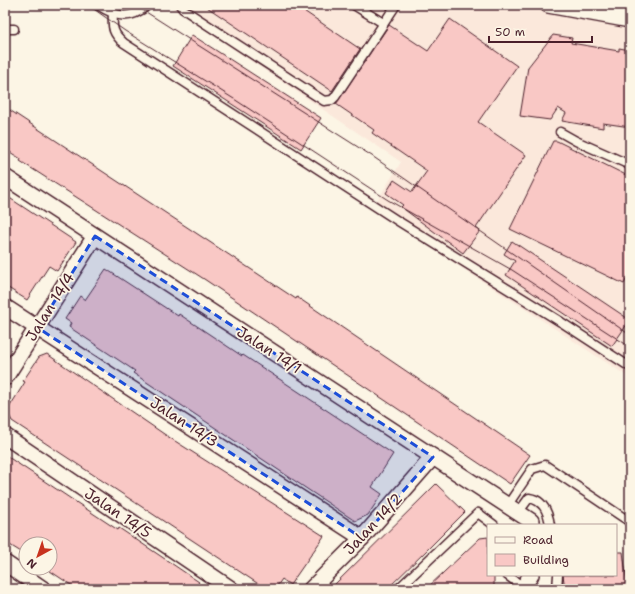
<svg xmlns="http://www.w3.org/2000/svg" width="635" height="594" viewBox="0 0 635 594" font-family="'Shantell Sans',sans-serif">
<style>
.built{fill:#fbe8db}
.building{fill:#f9c8c5;stroke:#4a1f2b}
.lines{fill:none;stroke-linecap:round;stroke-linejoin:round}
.service-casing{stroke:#4a1f2b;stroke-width:11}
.minor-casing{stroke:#4a1f2b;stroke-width:18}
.service{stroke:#fcf5e5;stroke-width:8}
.minor{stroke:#fcf5e5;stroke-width:15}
.tram{stroke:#4a1f2b;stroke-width:1}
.marked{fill:#1d4ed8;fill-opacity:0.2;stroke:#1d4ed8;stroke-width:3;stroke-dasharray:8 5;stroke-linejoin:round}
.labels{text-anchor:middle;stroke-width:3.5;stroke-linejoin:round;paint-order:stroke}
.street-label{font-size:15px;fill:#4a1f2b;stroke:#fcf5e5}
</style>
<rect width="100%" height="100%" fill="#fcf5e5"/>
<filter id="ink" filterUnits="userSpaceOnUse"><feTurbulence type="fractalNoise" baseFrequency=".025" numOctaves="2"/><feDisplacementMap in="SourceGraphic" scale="8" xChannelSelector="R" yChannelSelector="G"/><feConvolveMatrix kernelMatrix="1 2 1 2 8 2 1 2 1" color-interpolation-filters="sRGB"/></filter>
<g filter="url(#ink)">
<!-- built -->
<polygon class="built" points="168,5 630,5 630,378 372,209 401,162"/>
<!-- building -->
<g class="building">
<polygon points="204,5 295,5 360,49 332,91"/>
<polygon points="450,19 517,66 478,122 526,155 476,228 480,231 463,253 401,207 403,205 386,193 394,180 412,192 427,171 372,133 374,130 336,104 389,25 428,51"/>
<polygon points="192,35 321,118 301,149 173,66"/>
<polygon points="553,35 572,38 571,43 619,51 619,48 630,50 630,127 603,123 603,128 562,121 566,113 558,108 550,120 520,116 528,67"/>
<polygon points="5,107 296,299 297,297 530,455 510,484 204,279 20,161 21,159 5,149"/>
<polygon points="553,141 557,141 630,177 630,272 624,284 510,229"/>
<polygon points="5,195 76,242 57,271 49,266 27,300 5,286"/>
<polygon points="512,241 630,320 612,346 506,275 515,261 504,254"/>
<polygon points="106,269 178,316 179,314 242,356 243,355 393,454 372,487 382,494 368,515 355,521 133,373 135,371 69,327 71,323 65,319 80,296 85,300"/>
<polygon points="47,354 164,434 324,536 290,585 282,579 275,589 266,589 12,421 7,411 25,382 23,381 39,357"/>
<polygon points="5,455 118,530 119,528 199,582 194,589 77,589 50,571 50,544 26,544 26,555 5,542"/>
<polygon points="436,484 465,512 425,552 387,589 330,589"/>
<polygon points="488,537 488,575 494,575 494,589 426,589 480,538"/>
<polygon points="616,552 623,552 628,589 565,589 563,575 616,575"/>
</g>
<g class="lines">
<!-- service casing -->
<g class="service-casing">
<g id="service">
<path d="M 98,5 C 117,17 129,21 148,5"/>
<polyline points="180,5 183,9 324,101 332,100 335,97 396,5"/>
<polyline points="311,5 312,6"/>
<polyline points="354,5 383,23"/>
<path d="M 113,14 C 112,28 113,34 124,43 L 398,221 L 561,322 L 630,367"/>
<polyline points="5,29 14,29"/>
<polyline points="560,132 576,141 630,165"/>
<polyline points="507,506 532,469 545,465 630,522"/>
<path d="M 518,513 L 529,498 C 543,500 548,511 550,525"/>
<polyline points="507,575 523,587"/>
<polyline points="398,589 478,513 494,525"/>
<polyline points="557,589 558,575"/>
</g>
</g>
<!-- minor casing -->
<g class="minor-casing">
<g id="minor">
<polyline points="548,5 630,20"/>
<polyline points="5,177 531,521 531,525"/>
<polyline points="5,307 362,538"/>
<polyline points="5,378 95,236"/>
<polyline points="5,436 231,589"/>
<polyline points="5,563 43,589"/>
<polyline points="311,589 362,538 433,457"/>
<polyline points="522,589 531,575"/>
</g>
</g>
<!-- service -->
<use href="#service" class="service"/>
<!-- minor -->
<use href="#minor" class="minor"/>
<!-- tram -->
<g class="tram">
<polyline points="88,5 125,31 234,99 388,200 512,270 630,347"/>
<polyline points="135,5 372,156 630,335"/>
</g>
</g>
</g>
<!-- marked area -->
<path class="marked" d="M 95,236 L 433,457 L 362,538 L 38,328 Z"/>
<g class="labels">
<!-- street labels -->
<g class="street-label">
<text transform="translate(50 307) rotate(-58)" y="5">Jalan 14/4</text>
<text transform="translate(269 350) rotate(33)" y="5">Jalan 14/1</text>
<text transform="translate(184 422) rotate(33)" y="5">Jalan 14/3</text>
<text transform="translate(118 513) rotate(34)" y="5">Jalan 14/5</text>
<text transform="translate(373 524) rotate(-47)" y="5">Jalan 14/2</text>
</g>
</g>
<!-- margin -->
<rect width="635" height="594" fill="none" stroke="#fcf5e5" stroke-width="20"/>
<rect x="10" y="10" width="615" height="574" fill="none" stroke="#4a1f2b" stroke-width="1.5" filter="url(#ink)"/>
<!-- legend -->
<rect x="487" y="524" width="130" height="52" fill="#fcf5e5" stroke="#b59f9b"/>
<rect x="495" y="537" width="20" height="6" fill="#fcf5e5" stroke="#b59f9b"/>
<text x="523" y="544" font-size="12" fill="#4a1f2b">Road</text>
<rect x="495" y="554" width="20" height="12" fill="#f9c8c5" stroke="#b59f9b"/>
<text x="523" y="564" font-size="12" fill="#4a1f2b">Building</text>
<!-- north arrow -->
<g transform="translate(38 556) rotate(220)"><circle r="19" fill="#fcf5e5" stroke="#b59f9b"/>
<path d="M0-3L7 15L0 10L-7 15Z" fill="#c8321e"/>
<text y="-6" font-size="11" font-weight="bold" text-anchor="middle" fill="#4a1f2b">N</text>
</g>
<!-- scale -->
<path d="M489 36v6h103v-6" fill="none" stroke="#4a1f2b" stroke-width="2"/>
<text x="495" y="36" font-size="12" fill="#4a1f2b" stroke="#fcf5e5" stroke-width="3" paint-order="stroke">50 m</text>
</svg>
